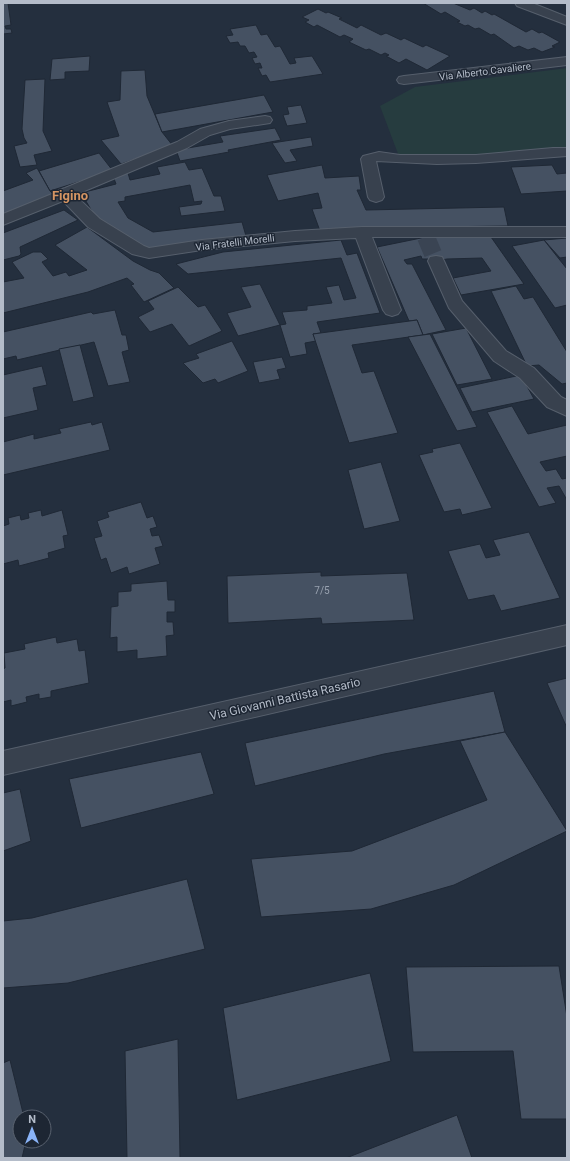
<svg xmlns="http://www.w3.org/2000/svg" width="570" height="1161" viewBox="0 0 570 1161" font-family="Roboto,sans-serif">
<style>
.green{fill:#263c3f}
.building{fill:#455162;stroke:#1f2835}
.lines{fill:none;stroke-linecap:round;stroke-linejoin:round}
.minor-tunnel{stroke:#3a4453;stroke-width:18;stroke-dasharray:18 9;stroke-linecap:butt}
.minor-casing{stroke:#565f6c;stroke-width:2}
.minor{fill:#38414e;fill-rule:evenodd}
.labels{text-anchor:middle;stroke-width:3;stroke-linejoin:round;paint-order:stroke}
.far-street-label{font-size:10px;fill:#b4bcc9;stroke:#1d2633}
.number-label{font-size:10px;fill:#98a1af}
.street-label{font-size:12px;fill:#b4bcc9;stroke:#1d2633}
.far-district-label{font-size:13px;font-weight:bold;fill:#d59563;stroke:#1d2633}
</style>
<rect width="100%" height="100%" fill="#242f3e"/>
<!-- green -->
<polygon class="green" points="567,68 567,152 400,159 380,106 415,87"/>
<!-- building -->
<g class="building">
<polygon points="3,3 8,3 11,25 5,26 6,29 11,29 12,33 3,34"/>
<polygon points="423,3 453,3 470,10 474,8 482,13 485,11 492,15 494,14 526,32 532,29 539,33 542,32 560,42 552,46 555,47 542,52 534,48 528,50 519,46 514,48 494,34 491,35 479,28 475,29 468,25 465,26 457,22 460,21 445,12 441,14"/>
<polygon points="318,9 326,13 328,12 342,18 339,19 357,28 361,25 381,35 386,33 401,40 404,38 423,47 426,45 450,56 427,70 406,59 399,63 386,56 389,55 385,53 381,55 369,49 366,50 349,42 353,39 344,35 340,37 317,25 314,27 305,22 309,20 302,17"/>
<polygon points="256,25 261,35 267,34 275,47 280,46 290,64 296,63 294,58 312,56 323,74 270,82 266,75 262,76 258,68 262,68 260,63 255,64 252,58 257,57 254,52 249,53 245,46 240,46 238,42 230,43 226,36 233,35 230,29"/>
<polygon points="90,56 89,71 65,72 65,79 50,80 52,59"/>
<polygon points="145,70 147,96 162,132 173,146 121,164 101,140 119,136 107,102 120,100 121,71"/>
<polygon points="45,79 43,131 52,151 34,155 37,165 20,167 14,146 27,143 24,138 22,129 25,80"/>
<polygon points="264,95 273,112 162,132 155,114"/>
<polygon points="301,105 307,123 287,126 283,115 289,114 287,107"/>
<polygon points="275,128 281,140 228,150 229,152 180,161 176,150 223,142 220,136"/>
<polygon points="311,137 313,146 290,150 297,161 285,163 272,143"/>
<polygon points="99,153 113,171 50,191 39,171"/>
<polygon points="185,162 189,170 202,168 214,196 221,196 225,211 181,216 179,207 201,204 202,201 194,202 190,185 125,197 125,201 118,202 128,218 153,232 242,222 246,236 142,250 101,226 81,193 116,184 113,176 128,173 130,180 160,174 157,167"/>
<polygon points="322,165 325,178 359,176 361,190 357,190 366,210 504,207 508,226 350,228 320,231 312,209 322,208 318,193 278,201 267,175"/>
<polygon points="552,165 557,174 567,173 567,191 521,194 511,167"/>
<polygon points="37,168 50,191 54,195 3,215 3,191 33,180 26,173"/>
<polygon points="64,210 78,220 20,247 21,254 19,256 3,260 3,233"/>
<polygon points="87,227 133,261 150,270 159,273 174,288 144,302 131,285 134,284 127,278 88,292 3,313 3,282 24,278 12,262 33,252 41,252 48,259 42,262 53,276 66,272 69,276 87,270 55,245"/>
<polygon points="426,237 491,237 524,284 461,295 453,278 491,271 482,258 447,259 430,262 428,259 422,259 421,256 404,260 407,264 412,264 446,330 423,335 417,320 409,321 377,247"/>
<polygon points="567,238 567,257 560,258 544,240"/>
<polygon points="341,240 347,255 357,253 380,313 317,322 321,333 313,334 316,341 305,343 307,354 290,357 280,325 286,324 282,312 307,310 307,306 332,303 326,287 339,285 344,300 356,298 341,258 188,274 176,264 223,252"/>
<polygon points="544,240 567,269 567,305 555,308 512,246"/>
<polygon points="260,284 280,325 238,336 227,313 251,307 241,287"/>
<polygon points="516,286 524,299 533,297 567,352 567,383 562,384 539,365 527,366 491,291"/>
<polygon points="178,287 198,307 205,305 222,331 189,346 172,324 150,332 138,317 154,309 148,301"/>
<polygon points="115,310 122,335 126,335 129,350 122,352 130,382 108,386 94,342 17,360 16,356 3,359 3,332 91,312 93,314"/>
<polygon points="417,320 423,335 352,345 362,373 374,371 398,433 349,443 313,334"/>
<polygon points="466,328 492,379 457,385 432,334"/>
<polygon points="430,334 477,427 457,431 408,337"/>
<polygon points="232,341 248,371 218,383 215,379 203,383 183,363 199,358 196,354"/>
<polygon points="80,345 94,397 73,402 59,349"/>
<polygon points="282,357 286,368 277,370 280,379 259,383 253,362"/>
<polygon points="42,366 47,385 33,388 38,410 3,418 3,375"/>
<polygon points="521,375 534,399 472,412 460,388"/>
<polygon points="512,406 528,434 567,425 567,456 540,462 546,471 556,469 562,479 567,478 567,500 559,486 547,488 556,503 539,507 487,412"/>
<polygon points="91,422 92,425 102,422 110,450 3,475 3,442 34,434 34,439 61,433 59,429"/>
<polygon points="460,443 492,508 462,515 460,509 444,512 419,455 433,452 432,449"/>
<polygon points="381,462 400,521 364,529 348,470"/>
<polygon points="141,502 147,518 153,516 157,527 150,529 152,536 159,535 163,546 155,548 160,564 129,574 127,567 111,573 106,558 101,560 94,538 102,536 97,521 109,517 107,512"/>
<polygon points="41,510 42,516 62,510 68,535 63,536 65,548 48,553 49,558 19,566 18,560 3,564 3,526 9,524 8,518 20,515 21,520 29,518 28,513"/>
<polygon points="529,532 560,598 501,611 494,595 468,600 448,551 480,544 486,558 500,555 493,540"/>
<polygon points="321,572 321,576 407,573 414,620 322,624 321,618 228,623 227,576"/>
<polygon points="167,581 168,600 175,600 175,612 167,612 167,622 173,622 174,635 166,636 167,656 137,659 137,650 117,652 117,637 110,638 111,607 118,606 118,592 131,591 131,584"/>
<polygon points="56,637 57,643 77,639 79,651 85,650 89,683 51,691 51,697 39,699 39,694 26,697 27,702 11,706 11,700 3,702 3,669 5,668 4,653 25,649 24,644"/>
<polygon points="567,678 567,728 547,683"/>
<polygon points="494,691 505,732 384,754 255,786 245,743"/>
<polygon points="505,732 567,831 454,885 371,909 261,917 251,859 352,851 487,800 460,741"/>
<polygon points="201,752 214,794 81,828 69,779"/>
<polygon points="20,789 31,841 3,851 3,793"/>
<polygon points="187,879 205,949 68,983 3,988 3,921 32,918"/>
<polygon points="559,966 567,1017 567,1119 521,1119 513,1051 413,1052 406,967"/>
<polygon points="370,973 391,1061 237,1100 223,1008"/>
<polygon points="178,1039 180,1158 127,1158 125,1051"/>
<polygon points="10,1060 24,1117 20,1117 20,1141 26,1141 22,1158 3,1158 3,1063"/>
<polygon points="457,1115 472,1158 346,1158"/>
</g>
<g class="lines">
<!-- minor-tunnel -->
<polyline class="minor-tunnel" points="426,237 436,261"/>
<!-- minor casing -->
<g class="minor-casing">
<g id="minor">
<polygon points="515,3 532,3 567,17 567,25 517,6"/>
<polygon points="567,57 567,65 404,84 399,83 397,80 399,77 404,76"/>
<polygon points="265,116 270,117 272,120 270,123 230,129 210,135 187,148 75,195 100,219 144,246 149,248 202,240 295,231 362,227 567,227 567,237 372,237 401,310 398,314 392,316 386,314 383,310 356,238 295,241 202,250 149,258 132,254 88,227 63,201 3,225 3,214 57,192 59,190 65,188 177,142 200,129 229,121"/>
<polygon points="553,148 567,148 567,156 476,163 437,164 376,161 384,197 382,200 376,202 370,200 368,197 361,159 363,156 379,152 400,155 476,155"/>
<polygon points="436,256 442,257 444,261 462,301 506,351 534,368 561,397 567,400 567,416 547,407 520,378 494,361 449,308 428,261 430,257"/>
<polygon points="567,625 567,645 3,775 3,751"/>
</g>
</g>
<!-- minor -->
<use href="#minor" class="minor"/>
</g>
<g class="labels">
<!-- far-street labels -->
<g class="far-street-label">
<text transform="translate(485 71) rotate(-7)" y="4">Via Alberto Cavaliere</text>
<text transform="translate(235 242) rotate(-7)" y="4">Via Fratelli Morelli</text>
</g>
<!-- number labels -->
<g class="number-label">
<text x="322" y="594">7/5</text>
</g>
<!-- street labels -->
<g class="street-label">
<text transform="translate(285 699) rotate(-13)" y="4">Via Giovanni Battista Rasario</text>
</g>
<!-- far-district labels -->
<g class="far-district-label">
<text x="70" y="200">Figino</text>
</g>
</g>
<!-- border -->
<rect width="570" height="1161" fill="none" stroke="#b4bcc9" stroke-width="8"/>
<!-- north arrow -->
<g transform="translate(32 1129)"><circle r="19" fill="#1d2633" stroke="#59626f"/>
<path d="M0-3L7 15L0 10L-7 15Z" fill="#8ab4f8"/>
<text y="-6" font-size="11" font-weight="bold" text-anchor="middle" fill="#b4bcc9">N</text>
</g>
</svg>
